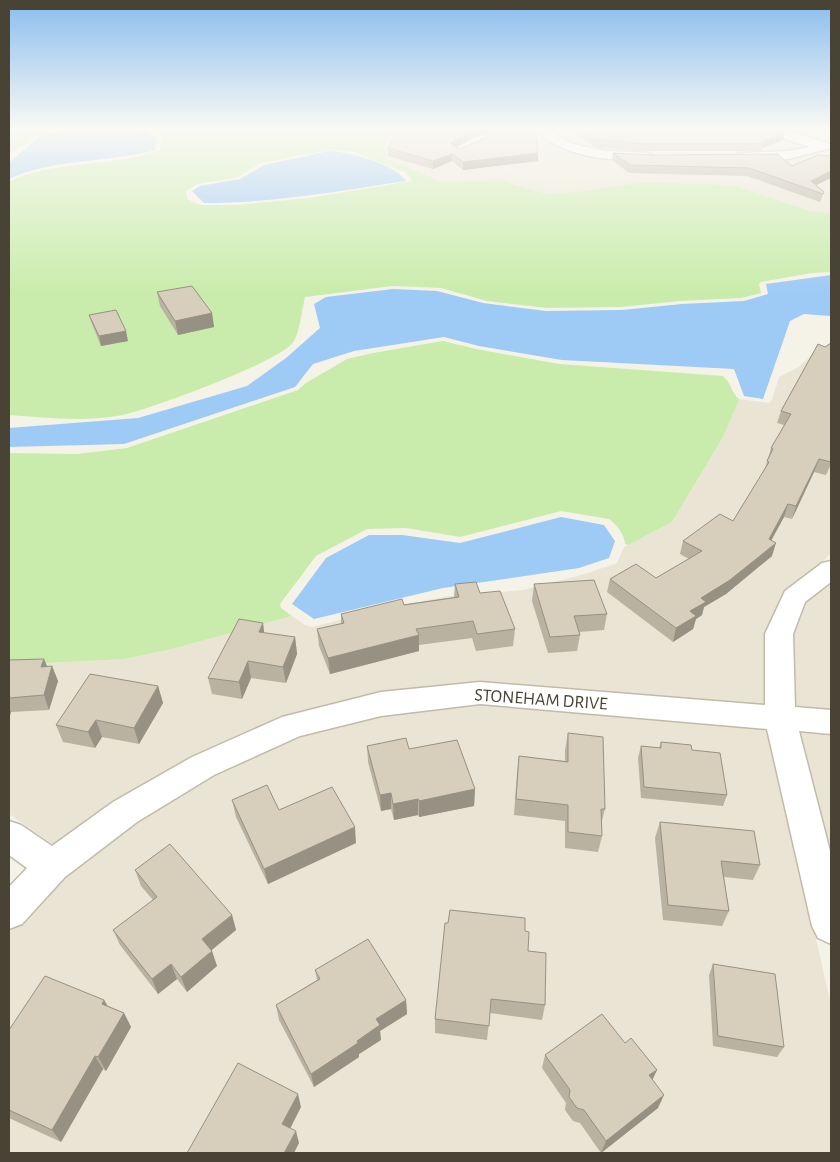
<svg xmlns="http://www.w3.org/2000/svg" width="840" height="1162" viewBox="0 0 840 1162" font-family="'Alegreya Sans',sans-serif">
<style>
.residential{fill:#e9e4d4}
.green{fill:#c9ecac;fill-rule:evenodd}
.water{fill:#9ecaf6}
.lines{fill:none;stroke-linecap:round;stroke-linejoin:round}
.street-casing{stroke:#c1bba8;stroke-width:3}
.street{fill:#fff;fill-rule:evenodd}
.wall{fill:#b9b2a1}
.shaded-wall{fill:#969183}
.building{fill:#d7cfbb;stroke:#969183}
.labels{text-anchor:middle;stroke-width:4.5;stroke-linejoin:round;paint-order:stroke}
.street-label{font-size:18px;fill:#484335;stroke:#fff}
</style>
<rect width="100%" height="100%" fill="#f5f2e7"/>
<!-- residential -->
<g class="residential">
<polygon points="413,129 525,129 473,138 451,151 538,132 548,139 620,158 792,156 826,150 831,152 831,213 811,211 733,185 644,182 577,192 546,194 500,180 442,182 387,159 385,140"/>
<polygon points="548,129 762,129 817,147 785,153 750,155 622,154 590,149 569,143"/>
<polygon points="776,129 831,129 831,147 827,145"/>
<polygon points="831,343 831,553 819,565 782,594 765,633 765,705 377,694 57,847 9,814 9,665 125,659 172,649 292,616 305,625 312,627 411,603 450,596 524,590 585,574 617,563 624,547 672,522 723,437 738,399 769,403 772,400 779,377 799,367 816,351"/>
<polygon points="831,583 831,711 795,708 793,637 806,602"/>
<polygon points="479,704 768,727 831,1005 831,1153 9,1153 9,933 64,874 133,822 210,776 298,736 382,715"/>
<polygon points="798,730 831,733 831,857"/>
</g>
<!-- green -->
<g class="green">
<polygon points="9,129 58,129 34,137 9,154"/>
<path d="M 149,129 L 413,129 L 385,140 L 387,159 L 442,182 L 500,180 L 546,194 L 577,192 L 644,182 L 733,185 L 811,211 L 831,213 L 831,272 L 812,273 L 761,282 L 759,284 L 761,293 L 741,298 L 680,301 L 621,307 L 547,308 L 487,301 L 441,288 L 392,286 L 305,297 C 302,309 300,330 294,341 C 283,361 150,409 123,415 C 86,422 46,418 9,415 L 9,182 C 56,159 111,168 160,150 L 162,138 ZM 329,150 L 351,151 L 405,172 L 412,181 L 309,198 L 237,205 L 200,205 L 187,199 L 186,191 L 198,184 L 236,178 L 261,163 Z"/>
<path d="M 443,341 L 476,349 L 559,364 L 723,376 C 732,384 732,394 739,399 L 723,437 L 672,522 L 628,545 L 625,544 C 625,535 616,524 609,519 L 561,511 L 460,537 L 406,528 L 367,529 L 316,556 L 280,604 L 281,608 L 292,616 L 172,649 L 125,659 L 9,665 L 9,453 L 77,454 L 127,448 L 298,390 L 306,383 L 347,359 L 373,353 Z"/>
</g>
<!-- water -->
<g class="water">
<path d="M 65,129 L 137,129 L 145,130 L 157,139 L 155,150 C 108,163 53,158 9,179 L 9,163 L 39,137 Z"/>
<path d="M 329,151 C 350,152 395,164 406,181 C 339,191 272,203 204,203 L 192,191 L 200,186 L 240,179 L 264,165 Z"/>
<polygon points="831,275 831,316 804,314 790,321 763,399 744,396 734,369 562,360 479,346 444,337 354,351 313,364 295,387 124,444 9,447 9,428 138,418 247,386 286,358 320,328 314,304 326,297 393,289 437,291 483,303 546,311 622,310 682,304 744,301 768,294 766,284"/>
<polygon points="561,517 604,525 615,541 609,558 579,568 443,588 314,619 292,604 326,558 369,535 402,535 460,543"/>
</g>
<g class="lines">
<!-- street casing -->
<g class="street-casing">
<g id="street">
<path d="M 509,129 L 549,129 L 568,142 L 581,146 L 607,151 L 649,153 L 655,157 L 649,161 C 612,160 570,159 540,134 L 493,140 L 458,155 L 452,151 L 474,138 Z"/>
<polygon points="763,129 781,129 830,144 831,148 788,159 738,160 737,157 738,154 743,153 788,151 810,147 765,132"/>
<polygon points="831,561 831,582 805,602 793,634 795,707 831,710 831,734 799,731 831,855 831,944 818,938 812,926 767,729 480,704 381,716 300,736 214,775 137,822 65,877 22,924 9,929 9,887 27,868 9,855 9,821 21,825 52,846 113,802 192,757 282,717 381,692 480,682 765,705 765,634 785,591 822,563"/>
</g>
</g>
<!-- street -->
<use href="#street" class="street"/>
</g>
<!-- wall -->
<g class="wall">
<polygon points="406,129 504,129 474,136 456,147 459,149 538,161 463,170 452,161 433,169 388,156 388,148"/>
<polygon points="570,129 774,129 784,132 783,140 763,148 762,151 642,151 594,147"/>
<polygon points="787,129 808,129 799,133"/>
<polygon points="613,153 792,166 831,156 831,178 816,185 824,192 820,202 747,176 629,173 612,160"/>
<polygon points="157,292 212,313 214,327 178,335 160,306"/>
<polygon points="89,315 128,341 101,346 92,324"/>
<polygon points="818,344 831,464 826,475 814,472 792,519 784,517 771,540 772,556 726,594 704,607 702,615 696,619 693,629 673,642 607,592 610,579 656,578 689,559 680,554 683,541 733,521 765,469 771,448 784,425 777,423 781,411"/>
<polygon points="455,584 480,593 515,629 513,646 476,651 472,638 419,645 419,651 330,674 319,646 317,629 341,624 341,614 454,597"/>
<polygon points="534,584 607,614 604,630 579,632 580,635 577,651 548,653 532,601"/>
<polygon points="263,623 264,633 295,637 297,654 286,683 251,678 242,699 212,694 208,678"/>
<polygon points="44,659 47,667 52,666 58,681 49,710 11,712 9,719 9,660"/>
<polygon points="158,686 163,703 139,744 102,737 95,748 63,742 56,725"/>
<polygon points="568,733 605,809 601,824 602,836 598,852 565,848 565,821 514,815 517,773 519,756 565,761 565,750"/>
<polygon points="661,742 692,750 727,795 723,806 641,798 638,758 641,746 659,748"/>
<polygon points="367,746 409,749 475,789 474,806 419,817 418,815 394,820 391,809 381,811 368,762"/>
<polygon points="232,800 279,810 356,843 268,884 236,817"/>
<polygon points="660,822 760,865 753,880 724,877 729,911 722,926 663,920 655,838"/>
<polygon points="135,870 232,915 236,930 211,950 217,966 187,992 177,979 158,994 120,945 113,930 153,900 141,886"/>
<polygon points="525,931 528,951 545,1005 542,1020 490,1013 487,1040 435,1033 435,1019"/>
<polygon points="713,964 784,1047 777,1057 713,1046 709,975"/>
<polygon points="315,970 406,1000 407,1014 380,1031 381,1040 359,1054 359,1057 314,1087 279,1020 276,1005 317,980"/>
<polygon points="104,1000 108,1006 124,1013 131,1027 106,1071 103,1069 61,1142 9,1118 9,1030"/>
<polygon points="625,1043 657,1070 652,1079 658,1108 601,1153 580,1123 573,1121 565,1110 566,1103 542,1068 545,1055"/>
</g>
<!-- shaded-wall -->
<g class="shaded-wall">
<polygon points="474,129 504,129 474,136 450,150 450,143"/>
<polygon points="800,129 808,129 799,133"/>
<polygon points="784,132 783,140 763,148 764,144 761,142"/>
<polygon points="538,153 538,161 463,170 463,162"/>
<polygon points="452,154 452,161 433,169 433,161"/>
<polygon points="831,171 831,178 808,189 811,181"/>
<polygon points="212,313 214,327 178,335 175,321"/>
<polygon points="126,331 128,341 101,346 99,336"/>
<polygon points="819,459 814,472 792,519 796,506"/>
<polygon points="788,504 784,517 765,552 769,539"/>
<polygon points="776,543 772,556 726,594 704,607 702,615 696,619 693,629 673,642 676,628 701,598"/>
<polygon points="263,623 265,640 259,632"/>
<polygon points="419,635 419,651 330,674 328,658"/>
<polygon points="295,637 297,654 286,683 283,667"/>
<polygon points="44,659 50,673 41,667"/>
<polygon points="248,661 251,678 242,699 239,682"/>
<polygon points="52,666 58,681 49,710 44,695"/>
<polygon points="158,686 163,703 139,744 134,728"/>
<polygon points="9,707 11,712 9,719"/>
<polygon points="96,720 102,737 95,748 88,732"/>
<polygon points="475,789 474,806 419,817 419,801"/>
<polygon points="391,793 391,809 381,811 380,795"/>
<polygon points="418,799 418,815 394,820 393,804"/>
<polygon points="355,827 356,843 268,884 264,869"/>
<polygon points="232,915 236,930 207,954 202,939"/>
<polygon points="212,951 217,966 187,992 181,977"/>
<polygon points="171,964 177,979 158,994 152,979"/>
<polygon points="104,1000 112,1015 102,1004"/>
<polygon points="406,1000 407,1014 380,1031 381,1040 359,1054 359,1057 314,1087 311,1074 357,1041 376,1019"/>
<polygon points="124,1013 131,1027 106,1071 98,1057"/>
<polygon points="95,1056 103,1069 61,1142 52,1130"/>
<polygon points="657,1070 651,1083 649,1075"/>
<polygon points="298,1094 301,1107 286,1137 282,1124"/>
<polygon points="664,1095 658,1108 601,1153 606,1141"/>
<polygon points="296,1131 299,1143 294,1153 284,1153"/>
</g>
<!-- building -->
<g class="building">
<polygon points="406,129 474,129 450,143 459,149 494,134 535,129 538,153 463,162 452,154 433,161 388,148 399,131"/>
<polygon points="581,129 774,129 784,132 761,142 764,144 643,144 594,139"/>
<polygon points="613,153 653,155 777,154 792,166 818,155 831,156 831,171 811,181 824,192 823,194 749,168 630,165"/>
<polygon points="192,286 212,313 175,321 157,292"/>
<polygon points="116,310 126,331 99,336 89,315"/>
<polygon points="831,343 831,462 819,459 796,506 788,504 769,539 776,543 730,580 701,598 706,602 690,611 696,616 676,628 610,579 636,564 656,578 702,551 683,541 720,514 733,521 769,462 767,461 773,449 771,448 791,414 781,411 818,344 825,347"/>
<polygon points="594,580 607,614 574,616 580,635 550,637 534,584"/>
<polygon points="476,582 480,593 500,591 515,629 477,634 473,621 416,629 419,635 328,658 317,629 344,623 341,614 402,599 404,605 459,597 455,584"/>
<polygon points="239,619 263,623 259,632 295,637 283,667 248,661 239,682 208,678"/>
<polygon points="44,659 41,667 52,666 44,695 9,698 9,660"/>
<polygon points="90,674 158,686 134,728 96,720 88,732 56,725"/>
<polygon points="568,733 603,737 605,809 601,809 602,836 568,832 568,805 516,799 519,756 568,762"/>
<polygon points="406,738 409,749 457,740 475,789 419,801 418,799 393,804 391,793 380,795 367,746"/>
<polygon points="661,742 691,745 692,750 720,753 727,795 644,787 641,746 661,748"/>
<polygon points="267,785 279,810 332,787 355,827 264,869 232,800"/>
<polygon points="660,822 754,831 760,865 721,861 729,911 668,905"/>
<polygon points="170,844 232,915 202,939 212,951 181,977 171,964 152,979 113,930 157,897 135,870"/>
<polygon points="450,910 525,918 525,931 529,932 528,951 546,953 545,1005 491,999 489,1026 435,1019 445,923 448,923"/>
<polygon points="368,939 406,1000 376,1019 380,1025 357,1041 358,1043 311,1074 276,1005 320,979 315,970"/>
<polygon points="713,964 775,974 784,1047 718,1036"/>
<polygon points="45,976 104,1000 102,1004 124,1013 98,1057 95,1056 52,1130 9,1110 9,1030"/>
<polygon points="602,1014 625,1043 631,1038 657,1070 649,1075 664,1095 606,1141 584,1110 577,1108 569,1097 570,1090 545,1055"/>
<polygon points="238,1063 298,1094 282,1124 296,1131 284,1153 187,1153"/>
</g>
<!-- sky -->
<linearGradient id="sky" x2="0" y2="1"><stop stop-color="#8abdee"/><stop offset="0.44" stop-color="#faf9f4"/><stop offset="1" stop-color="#faf9f4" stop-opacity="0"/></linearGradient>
<rect width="840" height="292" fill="url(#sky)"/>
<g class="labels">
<!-- street labels -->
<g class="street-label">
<text transform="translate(541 699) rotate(4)" y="6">STONEHAM DRIVE</text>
</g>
</g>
<!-- border -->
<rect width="840" height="1162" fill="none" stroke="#484335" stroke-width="20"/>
</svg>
